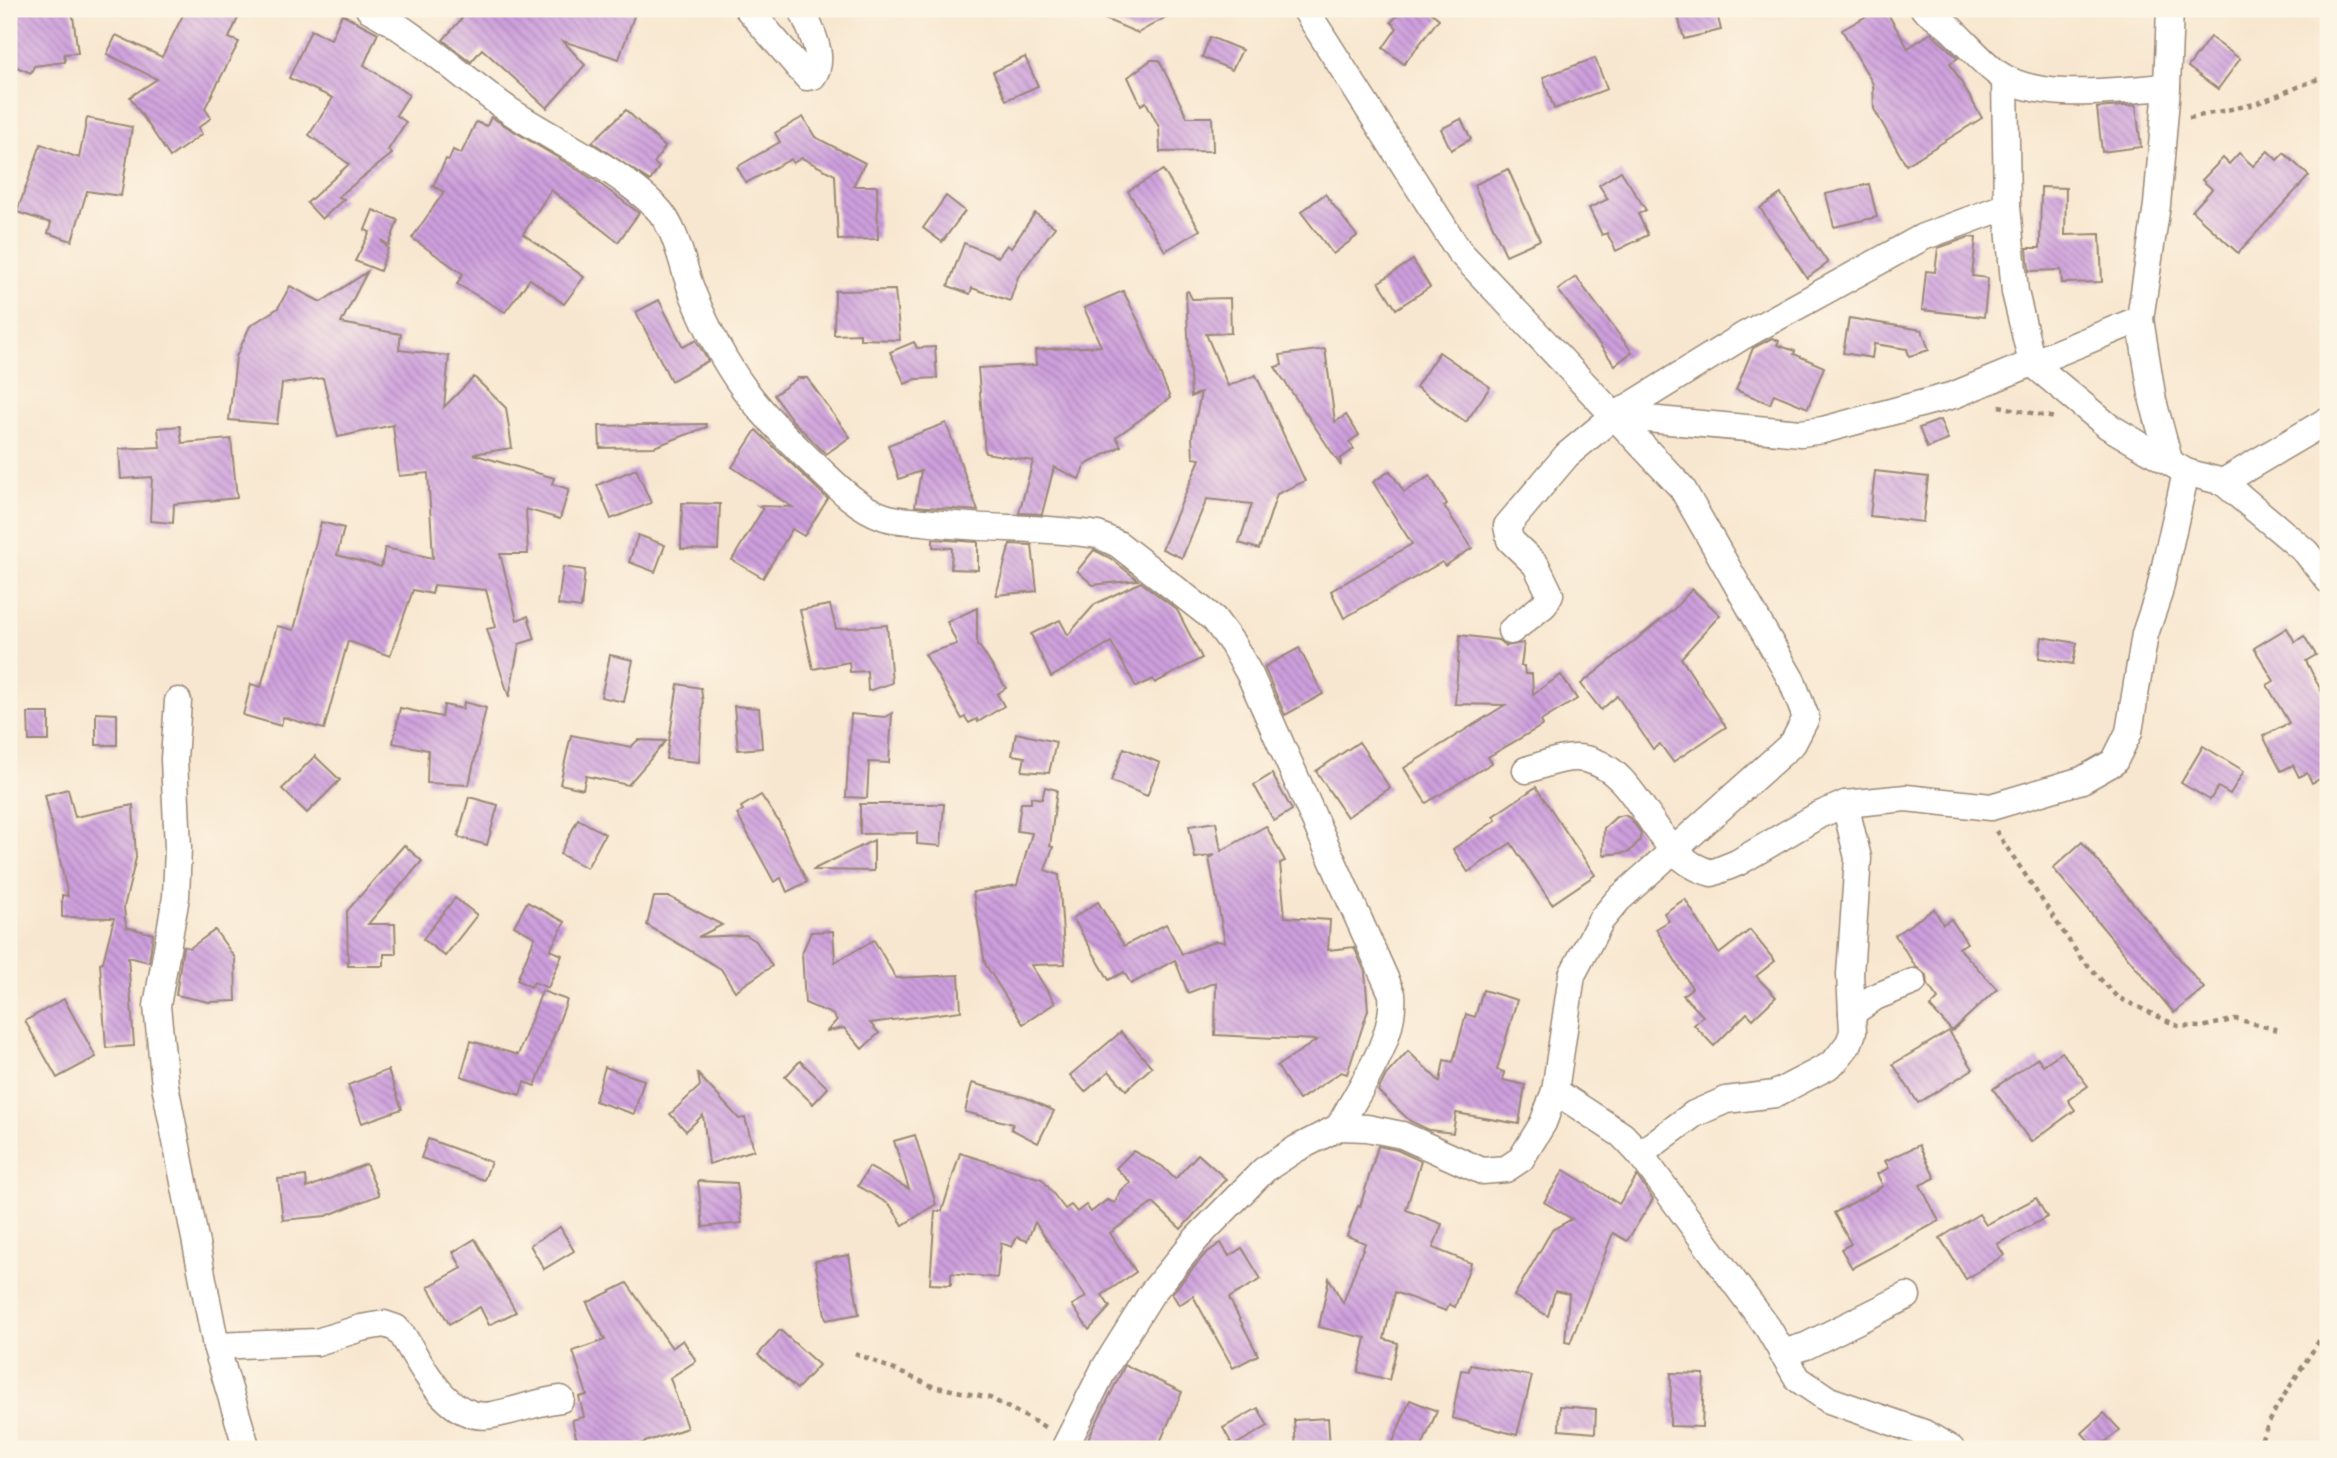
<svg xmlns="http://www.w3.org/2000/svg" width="2337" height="1458" viewBox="0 0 2337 1458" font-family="Delius,sans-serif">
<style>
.building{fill:url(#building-back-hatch)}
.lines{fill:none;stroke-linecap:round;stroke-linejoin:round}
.street-casing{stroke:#9a8877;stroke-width:29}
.path{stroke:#9a8877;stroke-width:4.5;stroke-dasharray:5 5;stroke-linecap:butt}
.street{stroke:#fff;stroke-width:26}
</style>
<defs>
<pattern id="building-back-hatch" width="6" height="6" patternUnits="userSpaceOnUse" patternTransform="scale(1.75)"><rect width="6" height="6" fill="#cd9fdd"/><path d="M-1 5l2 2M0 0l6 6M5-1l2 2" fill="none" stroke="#a882b3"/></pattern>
</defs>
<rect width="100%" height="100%" fill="#fcf5e5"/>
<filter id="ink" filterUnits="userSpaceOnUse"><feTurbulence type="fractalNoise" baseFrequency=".0143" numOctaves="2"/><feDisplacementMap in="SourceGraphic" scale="14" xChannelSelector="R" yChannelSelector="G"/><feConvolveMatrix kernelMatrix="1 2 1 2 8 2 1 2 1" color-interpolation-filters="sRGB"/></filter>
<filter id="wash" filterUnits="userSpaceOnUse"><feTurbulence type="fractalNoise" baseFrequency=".00686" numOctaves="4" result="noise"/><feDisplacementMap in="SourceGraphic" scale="28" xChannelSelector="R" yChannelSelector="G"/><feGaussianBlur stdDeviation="1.57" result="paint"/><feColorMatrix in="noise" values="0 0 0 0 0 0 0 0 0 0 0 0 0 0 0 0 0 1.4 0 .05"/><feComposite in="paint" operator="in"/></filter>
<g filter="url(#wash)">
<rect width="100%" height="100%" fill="#f8e7d0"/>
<g id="blocks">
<!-- building -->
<g class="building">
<polygon points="9,9 72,9 78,53 64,54 65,62 34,66 31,73 9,64"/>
<polygon points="186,9 242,9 229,38 239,42 205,108 211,118 198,128 202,134 170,157 130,97 157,79 107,54 116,35 162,57"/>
<polygon points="470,9 622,9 635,13 619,59 563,41 585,65 547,108 482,49 471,62 443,40"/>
<polygon points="1081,9 1180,9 1138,33"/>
<polygon points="1404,9 1427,9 1439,19 1404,64 1383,48 1397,28 1391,22"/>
<polygon points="1676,9 1716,9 1721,30 1684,39"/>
<polygon points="1879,9 1885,9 1908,48 1931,33 1958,58 1950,63 1982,118 1906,165 1874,109 1873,84 1842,30"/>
<polygon points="342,14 378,33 364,65 409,95 396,115 406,122 388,150 392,154 338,197 344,199 322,219 307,203 349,164 309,135 333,98 289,78 311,30 331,39"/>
<polygon points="1210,37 1242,50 1232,70 1202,57"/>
<polygon points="2210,37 2240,59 2218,89 2188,67"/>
<polygon points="1025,57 1038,86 1006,100 993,72"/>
<polygon points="1595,58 1607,89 1554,109 1543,77"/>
<polygon points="1151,60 1159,60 1187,117 1212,117 1213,151 1160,152 1159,127 1146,102 1141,105 1128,77"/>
<polygon points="2136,105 2141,147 2102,152 2097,108"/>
<polygon points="626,110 665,147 654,163 659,167 650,181 592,142"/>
<polygon points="491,117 596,181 639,213 618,242 551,190 523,234 584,277 564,304 530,279 505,312 457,284 463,274 412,238 444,192 433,186 446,159 449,160 453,150 461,154 476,122 487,126"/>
<polygon points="803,117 815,137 865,163 853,186 877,186 878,239 838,240 835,175 802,158 793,163 791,159 746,183 737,167 780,142 775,133"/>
<polygon points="87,118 132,127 121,196 87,191 72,241 48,233 51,223 17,212 41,144 79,158"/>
<polygon points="1461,119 1471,139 1451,150 1441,129"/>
<polygon points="2268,151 2277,160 2284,153 2309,176 2238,253 2192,211 2212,189 2202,180 2223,158 2229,164 2239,153 2253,166"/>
<polygon points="1508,169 1540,240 1506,255 1474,185"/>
<polygon points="1163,170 1200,230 1165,251 1128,191"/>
<polygon points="1621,171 1646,210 1638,214 1648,235 1616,251 1607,233 1602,235 1589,208 1608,199 1599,185"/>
<polygon points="1869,184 1877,217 1834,227 1826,194"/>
<polygon points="2041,187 2066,188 2065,235 2100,234 2102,282 2062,283 2061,270 2029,271 2027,248 2040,248"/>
<polygon points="1325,194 1357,236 1333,254 1301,212"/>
<polygon points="1781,194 1828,263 1807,278 1760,208"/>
<polygon points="946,196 965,211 942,242 923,228"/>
<polygon points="373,210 398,220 389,245 381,240 388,248 380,271 355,261 370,232 365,230"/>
<polygon points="1035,213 1055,227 1018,277 1010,301 972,288 970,294 948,286 964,243 998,257 1007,245 1011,248"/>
<polygon points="1969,237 1976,238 1972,276 1988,278 1984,317 1922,310 1926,271 1935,272 1938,248"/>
<polygon points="1413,260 1430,287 1396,309 1379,282"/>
<polygon points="367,272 341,323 401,334 399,350 449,356 444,407 474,377 506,408 512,448 473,454 554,478 552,484 569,489 560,519 526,509 528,554 500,554 517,620 528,616 535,639 519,644 509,697 487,629 496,627 486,590 434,585 432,594 413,590 390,656 348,641 324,729 283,717 281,726 243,715 251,684 261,687 277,626 294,630 321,522 344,528 337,555 381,567 385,548 433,558 428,473 399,476 393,425 338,437 323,378 282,384 277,424 229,420 236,357 250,326 278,308 290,286 321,302"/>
<polygon points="1576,277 1632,352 1615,365 1558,290"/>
<polygon points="895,290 900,340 860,339 860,334 834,335 835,291"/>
<polygon points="1123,291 1139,322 1170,398 1116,437 1121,446 1085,465 1079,479 1054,467 1042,514 1019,513 1033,461 985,453 978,368 1036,365 1035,350 1101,346 1084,308"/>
<polygon points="1188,291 1192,299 1230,298 1231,333 1206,334 1228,386 1256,375 1305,481 1277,494 1259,549 1239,543 1252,504 1207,499 1182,558 1162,549 1200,459 1193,458 1192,436 1201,392 1191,397 1186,292"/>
<polygon points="659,300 683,347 696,340 708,361 671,381 636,312"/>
<polygon points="1849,318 1922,330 1929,350 1909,356 1907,349 1874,344 1872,358 1843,353"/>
<polygon points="1772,338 1779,341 1777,345 1795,351 1794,354 1824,367 1808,408 1774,394 1770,404 1736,390 1753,348"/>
<polygon points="914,342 917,348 935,347 937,378 916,379 905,384 890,352"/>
<polygon points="1325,349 1335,422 1346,415 1359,435 1349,442 1354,449 1340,459 1341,466 1275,367 1282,365 1280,355"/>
<polygon points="1439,352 1490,387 1466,422 1416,387"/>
<polygon points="798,378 807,378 850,437 826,454 792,420 774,395"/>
<polygon points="1940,420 1948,440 1927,448 1919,428"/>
<polygon points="946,423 978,511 915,506 921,471 899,479 888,445"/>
<polygon points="706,424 707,427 654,447 600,448 599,426"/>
<polygon points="180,426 182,443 231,439 237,498 174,504 173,523 150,521 152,477 121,479 119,449 160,447 158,428"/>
<polygon points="756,430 828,499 804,536 792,529 763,578 732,560 763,509 758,506 792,507 732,467"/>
<polygon points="636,469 651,503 611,519 597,485"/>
<polygon points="1390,471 1404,492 1430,476 1447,504 1444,506 1472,548 1445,566 1442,562 1344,618 1331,591 1412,544 1373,482"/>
<polygon points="1875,471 1928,477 1923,522 1870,516"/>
<polygon points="682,503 720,504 718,550 681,549"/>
<polygon points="638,535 665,545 655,572 629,562"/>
<polygon points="933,539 978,542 978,570 951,569 952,548 933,547"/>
<polygon points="1010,544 1032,545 1037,591 996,595"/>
<polygon points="1094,550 1110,558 1138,580 1093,585 1077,571"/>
<polygon points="563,567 585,570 581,608 558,605"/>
<polygon points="1141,582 1177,610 1202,658 1155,683 1153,679 1136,687 1111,642 1051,677 1031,634 1060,620 1068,635 1095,604"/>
<polygon points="1692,589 1720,615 1681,658 1726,727 1673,762 1660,744 1653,749 1617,696 1601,710 1581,684 1673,610"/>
<polygon points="830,605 836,629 887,625 892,683 868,691 867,671 850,672 849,662 813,669 800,610"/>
<polygon points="977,608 977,646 980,647 1006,688 997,694 1004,706 978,722 977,719 969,723 965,717 962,719 925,654 957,644 947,622"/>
<polygon points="2287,628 2295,642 2304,636 2316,655 2306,661 2328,704 2328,775 2312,783 2307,773 2299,777 2293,765 2281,771 2263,736 2289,723 2267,685 2274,681 2254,648"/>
<polygon points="1460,635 1498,640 1506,646 1524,643 1521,666 1524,666 1525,674 1532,674 1533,694 1561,675 1577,699 1541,721 1543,725 1488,757 1492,763 1426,803 1404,768 1505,705 1455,704"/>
<polygon points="2042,637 2077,643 2073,664 2039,658"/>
<polygon points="1299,648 1323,694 1285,715 1264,667"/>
<polygon points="610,655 633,660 624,702 601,697"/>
<polygon points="678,684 701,688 703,704 699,762 666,759"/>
<polygon points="464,702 486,708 469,785 427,783 428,750 393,743 400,708 442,717 444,705 463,709"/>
<polygon points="734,706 759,708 762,748 738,750"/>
<polygon points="28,713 49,713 49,741 29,741"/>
<polygon points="96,713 117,714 117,745 96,745"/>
<polygon points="892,713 889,763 869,762 867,798 846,797 851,714 885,717"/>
<polygon points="1016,733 1056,742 1049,773 1022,771 1025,757 1012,755"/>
<polygon points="571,735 631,747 638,740 666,741 628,785 586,776 583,789 560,784"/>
<polygon points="1359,742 1390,788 1347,817 1316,771"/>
<polygon points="2203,746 2244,771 2230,794 2218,787 2210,800 2181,783"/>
<polygon points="1124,748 1160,763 1147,796 1111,781"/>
<polygon points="315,756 340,780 307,813 282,789"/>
<polygon points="1272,774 1292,810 1274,821 1254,785"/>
<polygon points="1045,787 1057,790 1050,846 1053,847 1045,870 1059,875 1065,964 1031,965 1055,1003 1023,1024 985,964 973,892 1017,885 1032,833 1017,831 1021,803 1031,803 1031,797 1042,799"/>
<polygon points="1536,787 1595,875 1552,904 1511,843 1468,872 1453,849 1496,820 1493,816"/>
<polygon points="68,789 75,817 133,805 136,858 124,907 126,927 153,934 149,962 128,957 134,1046 106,1048 100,963 103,962 114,918 62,917 62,895 68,896 45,795"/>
<polygon points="761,795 779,822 807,882 787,892 781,878 774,882 737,814 743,810 741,807"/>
<polygon points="469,797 498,805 487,845 458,837"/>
<polygon points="860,804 944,804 941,846 917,844 917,833 860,834"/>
<polygon points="1624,815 1630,818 1641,833 1640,840 1629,852 1603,855 1604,828 1616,817"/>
<polygon points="578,819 605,834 587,868 560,854"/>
<polygon points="1216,822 1221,851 1266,826 1285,861 1280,863 1285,917 1330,920 1328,950 1354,947 1365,972 1368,1010 1347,1074 1341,1072 1299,1100 1277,1066 1317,1040 1215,1035 1216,982 1188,993 1175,960 1131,984 1124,972 1109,980 1073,918 1098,902 1124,946 1166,924 1182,954 1216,941 1225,942 1209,858 1215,855 1195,858 1189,826"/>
<polygon points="874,840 874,871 812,870"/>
<polygon points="2082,842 2204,988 2174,1013 2053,868"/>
<polygon points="404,845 422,861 368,924 395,924 396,954 384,954 384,966 348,966 347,911"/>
<polygon points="654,897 670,897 722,925 698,937 746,935 756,941 772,966 735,991 721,969 647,925"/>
<polygon points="455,898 477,915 445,956 423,939"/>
<polygon points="1685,899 1719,954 1750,930 1775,961 1756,976 1776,997 1753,1019 1747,1013 1714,1046 1694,1025 1703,1016 1683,995 1692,988 1656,929 1669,921 1664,913"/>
<polygon points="527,902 565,922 550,950 562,955 548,988 534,982 531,987 517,980 535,937 514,926"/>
<polygon points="1934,909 1943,924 1951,919 1967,943 1959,948 1997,989 1952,1031 1930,1007 1938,999 1928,985 1927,976 1916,967 1895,935"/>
<polygon points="215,930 235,958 236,1001 209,1002 176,995 183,946 190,948"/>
<polygon points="833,931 835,962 874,940 896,978 959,975 961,1011 870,1023 879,1033 862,1049 844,1028 827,1031 837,1020 832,1014 805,1003 802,953 811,932"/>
<polygon points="1483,990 1517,1000 1497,1070 1504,1072 1503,1080 1525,1085 1519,1124 1456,1113 1453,1133 1429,1130 1410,1121 1378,1091 1386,1075 1408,1051 1440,1082 1444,1060 1453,1062 1466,1014 1475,1017"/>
<polygon points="542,991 567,1000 535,1086 524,1082 520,1095 461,1076 471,1041 518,1055"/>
<polygon points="64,999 96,1057 57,1078 25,1021"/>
<polygon points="1949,1031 1973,1069 1918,1103 1893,1064"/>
<polygon points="1121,1032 1152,1067 1126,1090 1109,1071 1085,1092 1070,1075"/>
<polygon points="2062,1052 2088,1086 2068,1100 2075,1110 2031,1142 1993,1089 2038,1058 2043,1065"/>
<polygon points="800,1061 828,1088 813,1104 785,1077"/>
<polygon points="605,1067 644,1080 634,1114 595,1101"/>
<polygon points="388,1070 402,1109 362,1123 348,1085"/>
<polygon points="698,1074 739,1119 745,1118 754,1150 709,1164 703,1115 686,1131 670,1114 700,1086"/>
<polygon points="972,1083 1027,1098 1054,1111 1038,1143 1011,1129 1013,1124 965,1112"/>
<polygon points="915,1135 936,1204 903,1225 890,1205 858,1186 869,1167 909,1189 894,1141"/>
<polygon points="428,1139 491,1162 484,1180 421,1158"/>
<polygon points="1919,1145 1935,1178 1920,1185 1939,1221 1852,1268 1841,1249 1851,1244 1834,1213 1883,1186 1877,1174 1889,1168 1885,1161"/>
<polygon points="1378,1146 1397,1150 1421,1161 1406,1210 1442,1224 1433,1248 1471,1263 1455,1307 1449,1304 1446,1311 1395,1292 1384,1339 1398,1343 1389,1380 1358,1372 1366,1338 1319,1327 1329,1278 1343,1303 1365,1243 1347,1236 1358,1206 1360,1207"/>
<polygon points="1133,1151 1162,1166 1175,1179 1198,1154 1226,1179 1181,1229 1153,1203 1110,1233 1136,1272 1102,1295 1110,1307 1089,1330 1072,1305 1086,1297 1035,1222 1027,1241 1017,1237 1012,1247 1001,1243 997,1278 951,1273 951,1285 930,1284 935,1211 942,1211 960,1153 1042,1179 1065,1209 1071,1205 1077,1212 1086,1205 1091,1212 1107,1200 1115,1203 1120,1191 1131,1183 1116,1168"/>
<polygon points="366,1164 379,1195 326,1216 283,1220 278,1179 306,1176 307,1188"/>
<polygon points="1564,1170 1619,1204 1637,1176 1653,1199 1627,1241 1613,1233 1570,1343 1565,1342 1569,1294 1555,1291 1548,1316 1514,1296 1552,1230 1572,1219 1544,1202"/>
<polygon points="698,1181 737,1183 742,1223 703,1227"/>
<polygon points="2036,1198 2047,1217 1997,1244 2004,1255 1966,1279 1940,1238 1979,1214 1986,1225"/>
<polygon points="560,1227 574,1251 544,1269 530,1245"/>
<polygon points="475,1239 516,1312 489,1325 480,1307 449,1324 428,1287 462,1268 453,1252"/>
<polygon points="1221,1243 1229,1256 1242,1248 1261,1279 1229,1298 1258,1355 1233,1368 1193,1296 1179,1305 1172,1293 1205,1254"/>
<polygon points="849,1255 859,1314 826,1320 815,1261"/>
<polygon points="627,1283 672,1348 683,1340 696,1361 670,1378 687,1428 642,1443 637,1446 637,1449 593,1449 591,1442 578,1445 572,1420 584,1417 579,1397 587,1395 573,1351 605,1340 587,1303"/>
<polygon points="780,1330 819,1365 797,1389 758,1355"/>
<polygon points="1125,1365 1182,1392 1157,1449 1083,1449"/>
<polygon points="1470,1365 1532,1376 1517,1435 1452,1418 1461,1370 1469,1371"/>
<polygon points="1671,1373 1704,1374 1702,1427 1670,1426"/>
<polygon points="1410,1400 1437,1411 1421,1449 1390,1449"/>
<polygon points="1560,1406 1596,1409 1595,1433 1559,1430"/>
<polygon points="1258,1408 1268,1426 1233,1446 1223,1428"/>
<polygon points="2104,1413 2120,1430 2096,1449 2082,1433"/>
<polygon points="1328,1418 1330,1448 1296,1449 1294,1420"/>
</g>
</g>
</g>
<g filter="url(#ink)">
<use href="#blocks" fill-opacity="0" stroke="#9a8877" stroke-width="2"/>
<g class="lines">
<!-- street casing -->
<g class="street-casing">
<g id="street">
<path d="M 369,9 C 420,36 462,78 510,111 C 558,143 615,167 656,207 C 678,229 682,267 693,294 C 726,375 756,410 819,469 C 838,487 857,507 882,516 C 894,521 910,521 924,522 C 982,530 1041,526 1098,535 L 1118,544 L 1214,619 L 1232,643 L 1250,675 L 1392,994 C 1396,1040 1359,1088 1339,1127"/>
<path d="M 748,9 L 807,77 L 813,76 C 827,57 809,28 802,9"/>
<path d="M 1924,9 C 1953,25 1971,53 1997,73 C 2037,103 2119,90 2167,87"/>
<polyline points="2005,79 2007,206 2015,292 2032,363 2108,426 2186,472 2223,482 2306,552 2328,580"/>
<polyline points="1614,416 1801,433 1823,430 1954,395 2140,319"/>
<polyline points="2169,460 2153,401 2140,319 2157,205 2167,87 2170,9"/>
<polyline points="2223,482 2328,420"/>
<polyline points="1511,631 1544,605 1550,594 1536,565 1510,540 1507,526 1567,455 1614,416 1743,336 1923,237 2007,206"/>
<polyline points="178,701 174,759 178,848 176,897 157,1006 165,1085 216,1346 247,1449"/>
<path d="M 1526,770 C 1544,765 1566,755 1585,759 C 1643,770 1651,859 1712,873 L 1737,863 L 1819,815 L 1845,804 L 1906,798 L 1991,807 L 2082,780 L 2114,762 L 2129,732 L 2145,634 L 2159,593 L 2186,472"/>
<polyline points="1852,1013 1875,997 1913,982"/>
<polyline points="1555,1091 1622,1135 1640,1154 1768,1328 1798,1379 1829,1400 1924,1433 1951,1449"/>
<polyline points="1640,1154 1694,1114 1726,1100 1775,1094 1827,1067 1836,1060 1849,1043 1853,1032 1850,974 1858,858 1845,804"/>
<path d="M 216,1346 L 317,1342 L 361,1328 L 384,1324 L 396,1328 L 403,1336 C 422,1366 448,1423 492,1415 C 516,1411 535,1402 561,1399"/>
<polyline points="1782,1353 1806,1346 1907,1296"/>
<polyline points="1064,1449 1104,1369 1151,1294 1197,1238 1264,1170 1296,1149 1339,1127 1367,1128 1402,1135 1482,1171 1506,1169 1521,1159 1543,1123 1555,1091 1572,975 1601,920 1618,900 1793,743 1806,718 1792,681 1682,488 1459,251 1305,9"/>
</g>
</g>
<!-- path -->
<g class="path">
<polyline points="2189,118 2255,104 2328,75"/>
<polyline points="1999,406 2055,418"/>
<polyline points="1996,831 2080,957 2117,997 2178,1026 2202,1027 2236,1019 2282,1031"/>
<polyline points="855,1353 932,1386 990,1398 1045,1427"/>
<polyline points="2257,1449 2276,1408 2319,1341 2328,1333"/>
</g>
<!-- street -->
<use href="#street" class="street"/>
</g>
</g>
<!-- margin -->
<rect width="2337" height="1458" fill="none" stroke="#fcf5e5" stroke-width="35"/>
</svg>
